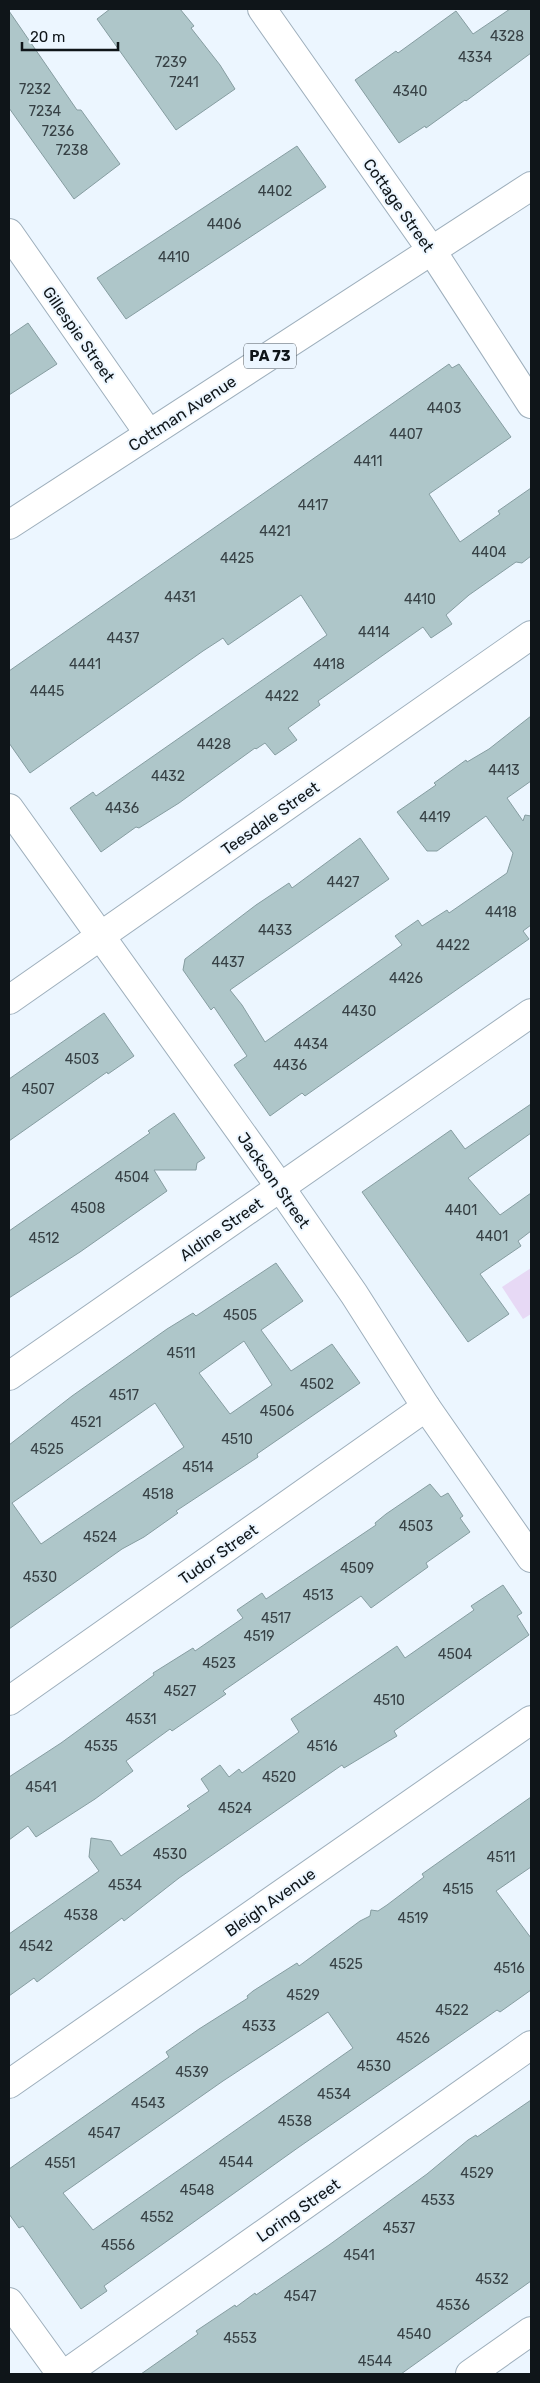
<svg xmlns="http://www.w3.org/2000/svg" width="540" height="2383" viewBox="0 0 540 2383" font-family="Rubik,sans-serif">
<style>
.green{fill:#e7d9f5}
.building{fill:#aec6c9;stroke:#869da1;fill-rule:evenodd}
.lines{fill:none;stroke-linecap:round;stroke-linejoin:round}
.minor-casing{stroke:#9eafbc;stroke-width:30}
.major-casing{stroke:#9eafbc;stroke-width:30}
.minor{stroke:#fff;stroke-width:28}
.major{stroke:#fff;stroke-width:28}
.labels{text-anchor:middle;stroke-width:4;stroke-linejoin:round;paint-order:stroke}
.number-label{font-size:14px;fill:#374145}
.shield{fill:#ecf6ff;stroke:#51585e;stroke-width:1}
.shield-label{font-size:15px;font-weight:bold;fill:#0f1519}
.street-label{font-size:16px;fill:#0f1519;stroke:#ecf6ff}
</style>
<rect width="100%" height="100%" fill="#ecf6ff"/>
<!-- green -->
<polygon class="green" points="531,1268 531,1314 523,1319 502,1287"/>
<!-- building -->
<g class="building">
<polygon points="110,9 180,9 194,26 191,28 220,65 235,89 176,130 97,19"/>
<polygon points="510,9 531,9 531,53 466,101 465,100 426,128 425,126 399,143 355,80 396,51 398,53 456,11 473,34"/>
<polygon points="9,11 77,110 81,110 120,164 74,199 9,108"/>
<polygon points="297,146 326,187 126,319 97,278"/>
<polygon points="28,323 57,364 9,395 9,336"/>
<polygon points="449,364 452,368 459,364 511,437 429,494 460,542 500,514 498,511 531,488 531,556 522,563 516,562 469,595 446,615 452,624 431,638 423,627 318,701 320,705 288,728 297,740 275,755 265,743 256,749 255,748 179,803 139,828 136,827 101,852 70,808 93,792 96,796 327,635 301,595 228,645 223,638 203,651 30,773 9,743 9,671"/>
<polygon points="531,716 531,781 507,798 523,821 525,815 531,816 531,925 523,931 529,939 305,1096 302,1093 270,1116 234,1065 247,1056 214,1007 211,1010 183,970 185,959 256,905 289,883 292,888 360,838 389,879 230,990 242,1005 265,1042 402,945 395,936 418,920 422,926 447,910 449,913 507,873 513,853 486,816 437,851 427,851 397,812 436,785 434,783 466,760 467,762 489,749"/>
<polygon points="104,1013 134,1056 108,1074 107,1072 9,1141 9,1079"/>
<polygon points="531,1104 531,1133 468,1178 500,1215 531,1193 531,1231 518,1241 521,1246 480,1274 509,1314 468,1342 362,1192 451,1130 465,1149"/>
<polygon points="174,1113 205,1158 197,1163 196,1170 154,1170 167,1191 80,1252 9,1298 9,1231 150,1133 148,1131"/>
<path d="M 276,1263 L 303,1301 L 261,1330 L 291,1371 L 332,1344 L 360,1383 L 257,1454 L 258,1457 L 176,1511 L 178,1513 L 144,1537 L 122,1549 L 9,1629 L 9,1445 L 72,1396 L 167,1329 L 193,1313 L 196,1316 ZM 244,1341 L 272,1385 L 230,1414 L 199,1373 ZM 155,1403 L 184,1447 L 41,1544 L 12,1503 Z"/>
<polygon points="430,1484 441,1497 448,1493 463,1516 460,1518 470,1532 426,1563 428,1567 371,1608 361,1596 223,1691 226,1694 172,1731 170,1729 126,1761 133,1771 95,1799 36,1837 28,1826 9,1840 9,1777 61,1743 154,1675 153,1673 193,1648 195,1651 243,1618 237,1610 262,1593 266,1599 376,1525 375,1523 386,1514"/>
<polygon points="503,1585 522,1613 517,1616 529,1635 394,1731 397,1736 344,1768 342,1765 179,1878 124,1921 122,1918 37,1982 34,1978 9,1996 9,1934 99,1871 89,1857 91,1838 111,1841 121,1856 190,1809 187,1806 209,1791 201,1779 220,1765 229,1777 239,1769 242,1773 299,1732 291,1719 397,1646 405,1658 474,1610 471,1606"/>
<path d="M 531,1797 L 531,1867 L 496,1891 L 531,1938 L 531,1990 L 500,2012 L 497,2010 L 299,2147 L 104,2286 L 107,2291 L 81,2309 L 23,2226 L 19,2228 L 9,2214 L 9,2169 L 169,2057 L 166,2052 L 199,2029 L 248,1998 L 247,1996 L 253,1991 L 297,1963 L 299,1966 L 360,1921 L 370,1916 L 371,1910 L 378,1911 L 387,1905 L 424,1877 L 422,1874 ZM 328,2012 L 353,2048 L 93,2230 L 63,2193 L 223,2081 Z"/>
<polygon points="531,2100 531,2281 401,2374 141,2374 198,2334 196,2331 235,2305 236,2307 255,2293 256,2295 329,2245 427,2174 468,2140 476,2135 477,2137"/>
</g>
<g class="lines">
<!-- minor casing -->
<g class="minor-casing">
<g id="minor">
<polyline points="262,9 432,251 531,404"/>
<polyline points="9,233 149,434"/>
<polyline points="9,808 280,1187 354,1294 426,1407 531,1558"/>
<polyline points="9,1000 531,635"/>
<polyline points="9,1376 531,1013"/>
<polyline points="9,1701 426,1407"/>
<polyline points="9,2084 531,1720"/>
<polyline points="9,2302 61,2374"/>
<polyline points="65,2374 531,2045"/>
<polyline points="470,2374 531,2331"/>
</g>
</g>
<!-- major casing -->
<g class="major-casing">
<polyline id="major" points="9,525 531,186"/>
</g>
<!-- minor -->
<use href="#minor" class="minor"/>
<!-- major -->
<use href="#major" class="major"/>
</g>
<g class="labels">
<!-- number labels -->
<g class="number-label">
<text x="507" y="41">4328</text>
<text x="475" y="62">4334</text>
<text x="171" y="67">7239</text>
<text x="184" y="87">7241</text>
<text x="35" y="94">7232</text>
<text x="410" y="96">4340</text>
<text x="45" y="116">7234</text>
<text x="58" y="136">7236</text>
<text x="72" y="155">7238</text>
<text x="275" y="196">4402</text>
<text x="224" y="229">4406</text>
<text x="174" y="262">4410</text>
<text x="444" y="413">4403</text>
<text x="406" y="439">4407</text>
<text x="368" y="466">4411</text>
<text x="313" y="510">4417</text>
<text x="275" y="536">4421</text>
<text x="489" y="557">4404</text>
<text x="237" y="563">4425</text>
<text x="180" y="602">4431</text>
<text x="420" y="604">4410</text>
<text x="374" y="637">4414</text>
<text x="123" y="643">4437</text>
<text x="85" y="669">4441</text>
<text x="329" y="669">4418</text>
<text x="47" y="696">4445</text>
<text x="282" y="701">4422</text>
<text x="214" y="749">4428</text>
<text x="504" y="775">4413</text>
<text x="168" y="781">4432</text>
<text x="122" y="813">4436</text>
<text x="435" y="822">4419</text>
<text x="343" y="887">4427</text>
<text x="501" y="917">4418</text>
<text x="275" y="935">4433</text>
<text x="453" y="950">4422</text>
<text x="228" y="967">4437</text>
<text x="406" y="983">4426</text>
<text x="359" y="1016">4430</text>
<text x="311" y="1049">4434</text>
<text x="82" y="1064">4503</text>
<text x="290" y="1070">4436</text>
<text x="38" y="1094">4507</text>
<text x="132" y="1182">4504</text>
<text x="88" y="1213">4508</text>
<text x="461" y="1215">4401</text>
<text x="492" y="1241">4401</text>
<text x="44" y="1243">4512</text>
<text x="240" y="1320">4505</text>
<text x="181" y="1358">4511</text>
<text x="317" y="1389">4502</text>
<text x="124" y="1400">4517</text>
<text x="277" y="1416">4506</text>
<text x="86" y="1427">4521</text>
<text x="237" y="1444">4510</text>
<text x="47" y="1454">4525</text>
<text x="198" y="1472">4514</text>
<text x="158" y="1499">4518</text>
<text x="416" y="1531">4503</text>
<text x="100" y="1542">4524</text>
<text x="357" y="1573">4509</text>
<text x="40" y="1582">4530</text>
<text x="318" y="1600">4513</text>
<text x="276" y="1623">4517</text>
<text x="259" y="1641">4519</text>
<text x="455" y="1659">4504</text>
<text x="219" y="1668">4523</text>
<text x="180" y="1696">4527</text>
<text x="389" y="1705">4510</text>
<text x="141" y="1724">4531</text>
<text x="101" y="1751">4535</text>
<text x="322" y="1751">4516</text>
<text x="279" y="1782">4520</text>
<text x="41" y="1792">4541</text>
<text x="235" y="1813">4524</text>
<text x="170" y="1859">4530</text>
<text x="501" y="1862">4511</text>
<text x="125" y="1890">4534</text>
<text x="458" y="1894">4515</text>
<text x="81" y="1920">4538</text>
<text x="413" y="1923">4519</text>
<text x="36" y="1951">4542</text>
<text x="346" y="1969">4525</text>
<text x="509" y="1973">4516</text>
<text x="303" y="2000">4529</text>
<text x="452" y="2015">4522</text>
<text x="259" y="2031">4533</text>
<text x="413" y="2043">4526</text>
<text x="374" y="2071">4530</text>
<text x="192" y="2077">4539</text>
<text x="334" y="2099">4534</text>
<text x="148" y="2108">4543</text>
<text x="295" y="2126">4538</text>
<text x="104" y="2138">4547</text>
<text x="236" y="2167">4544</text>
<text x="60" y="2168">4551</text>
<text x="477" y="2178">4529</text>
<text x="197" y="2195">4548</text>
<text x="438" y="2205">4533</text>
<text x="157" y="2222">4552</text>
<text x="399" y="2233">4537</text>
<text x="118" y="2250">4556</text>
<text x="359" y="2260">4541</text>
<text x="492" y="2284">4532</text>
<text x="300" y="2301">4547</text>
<text x="453" y="2310">4536</text>
<text x="414" y="2339">4540</text>
<text x="240" y="2343">4553</text>
<text x="375" y="2366">4544</text>
</g>
<!-- shield labels -->
<rect class="shield" x="244" y="343.5" width="52" height="25" rx="4"/>
<g class="shield-label">
<text x="270" y="361">PA 73</text>
</g>
<!-- street labels -->
<g class="street-label">
<text transform="translate(399 205) rotate(55)" y="6">Cottage Street</text>
<text transform="translate(79 334) rotate(55)" y="6">Gillespie Street</text>
<text transform="translate(182 413) rotate(-33)" y="6">Cottman Avenue</text>
<text transform="translate(270 818) rotate(-35)" y="6">Teesdale Street</text>
<text transform="translate(274 1180) rotate(55)" y="6">Jackson Street</text>
<text transform="translate(221 1229) rotate(-35)" y="6">Aldine Street</text>
<text transform="translate(218 1554) rotate(-35)" y="6">Tudor Street</text>
<text transform="translate(270 1902) rotate(-35)" y="6">Bleigh Avenue</text>
<text transform="translate(298 2210) rotate(-35)" y="6">Loring Street</text>
</g>
</g>
<!-- border -->
<rect width="540" height="2383" fill="none" stroke="#0f1519" stroke-width="20"/>
<!-- scale -->
<path d="M22 42v8h96v-8" fill="none" stroke="#0f1519" stroke-width="2.5"/>
<text x="30" y="42" font-size="15" fill="#0f1519" stroke="#ecf6ff" stroke-width="4" paint-order="stroke">20 m</text>
</svg>
